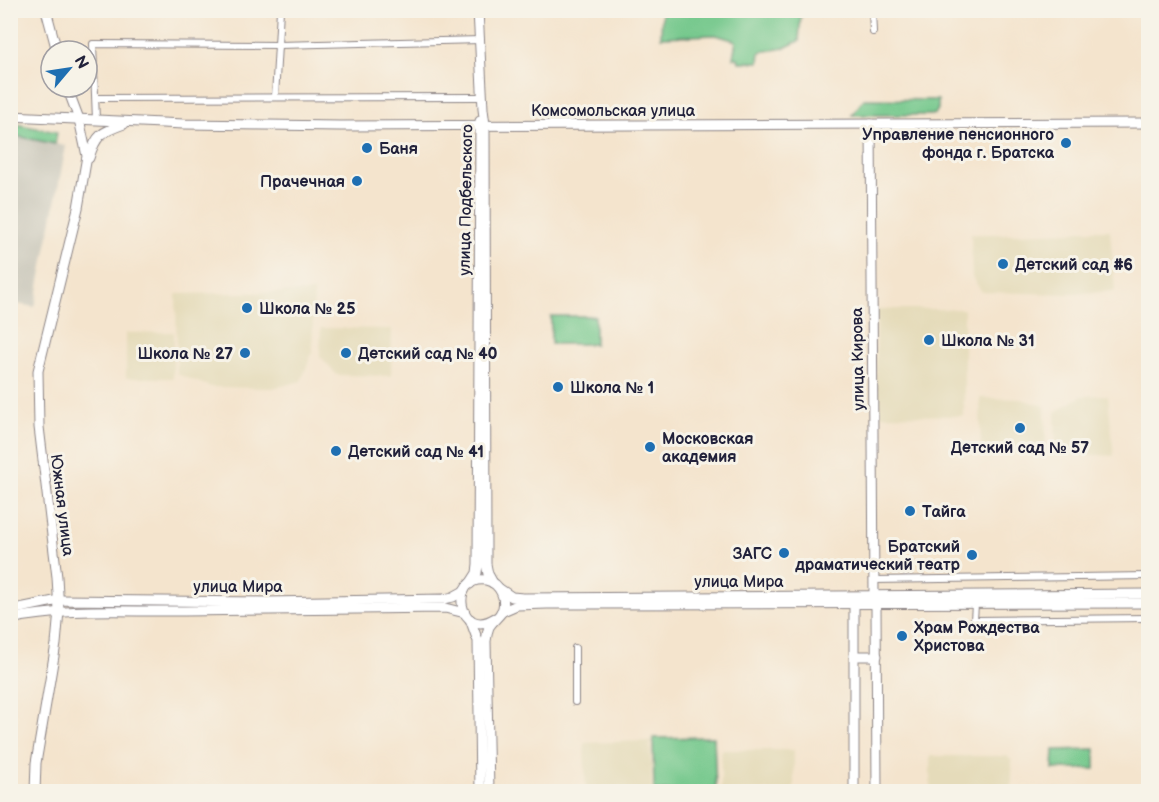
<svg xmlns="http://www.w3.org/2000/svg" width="1159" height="802" viewBox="0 0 1159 802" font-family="'Balsamiq Sans',sans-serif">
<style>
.built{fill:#e5dbba}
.industrial{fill:#c7c5b8}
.green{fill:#74c88c;stroke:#4b7564;stroke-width:1.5}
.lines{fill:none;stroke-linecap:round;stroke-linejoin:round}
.street-casing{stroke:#8b8384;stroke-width:8}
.secondary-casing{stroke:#8b8384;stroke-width:11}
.street{stroke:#fff;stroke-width:6}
.secondary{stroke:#fff;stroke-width:9}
.poi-dot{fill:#1f6fb2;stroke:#f7f3e8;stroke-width:2}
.labels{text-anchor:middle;stroke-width:6;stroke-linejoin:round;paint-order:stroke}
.street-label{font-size:16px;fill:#22223b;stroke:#f7f3e8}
.poi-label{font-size:16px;font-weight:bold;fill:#22223b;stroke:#f7f3e8;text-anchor:start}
</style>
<rect width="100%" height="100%" fill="#f7f3e8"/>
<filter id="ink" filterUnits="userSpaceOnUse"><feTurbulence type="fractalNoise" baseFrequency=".0167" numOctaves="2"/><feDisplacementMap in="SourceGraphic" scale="12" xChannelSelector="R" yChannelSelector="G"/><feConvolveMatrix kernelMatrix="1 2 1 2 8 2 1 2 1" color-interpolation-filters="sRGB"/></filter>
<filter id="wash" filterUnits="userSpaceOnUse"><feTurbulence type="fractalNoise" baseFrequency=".008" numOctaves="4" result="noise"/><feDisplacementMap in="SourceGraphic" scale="24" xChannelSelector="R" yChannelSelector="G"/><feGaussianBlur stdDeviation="1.35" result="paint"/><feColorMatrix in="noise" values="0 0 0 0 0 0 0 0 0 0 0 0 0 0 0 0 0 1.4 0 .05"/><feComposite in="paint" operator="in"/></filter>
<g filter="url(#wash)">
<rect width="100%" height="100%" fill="#f4e4cd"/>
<!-- built -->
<g class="built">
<polygon points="1078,230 1110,230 1115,291 1069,294 982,292 972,277 971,234 1014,234 1077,232"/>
<polygon points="314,292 312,353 301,381 274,388 211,387 177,374 176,294"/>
<polygon points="877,309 964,309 964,416 876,415"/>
<polygon points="321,328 392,329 391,376 337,375 320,356"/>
<polygon points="174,332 173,378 126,378 126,333"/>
<polygon points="1102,395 1108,396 1114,456 1056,453 1055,412 1082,396"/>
<polygon points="980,398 1021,399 1045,406 1046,454 981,453"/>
<polygon points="650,741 652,791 586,791 584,743"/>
<rect x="721" y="750" width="73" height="41"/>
<polygon points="930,756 1007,756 1012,761 1012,791 930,791"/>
</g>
<!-- industrial -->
<polygon class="industrial" points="10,135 66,146 35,307 11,303"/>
<!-- green -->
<g class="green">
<polygon points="662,11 801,11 799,41 784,48 760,52 759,62 739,62 738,58 733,58 736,41 716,35 661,37"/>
<polygon points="864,99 938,100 938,109 935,114 930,115 852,115"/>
<polygon points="11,123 57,132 55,144 11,135"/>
<rect x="551" y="316" width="44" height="28"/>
<polygon points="714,737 716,791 654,791 653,738"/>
<polygon points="1095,749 1095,769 1053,769 1054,750"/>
</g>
</g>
<g filter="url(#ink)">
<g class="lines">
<!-- street casing -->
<g class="street-casing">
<g id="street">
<polyline points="872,10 873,32"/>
<polyline points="275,97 280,10"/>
<polyline points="96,98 482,97"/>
<polyline points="96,120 93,44 279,45 481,40"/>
<polyline points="874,580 1148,576"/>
<polyline points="975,604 974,620 1148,618"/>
<polyline points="575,648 575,702"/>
</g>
</g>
<!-- secondary casing -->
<g class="secondary-casing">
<g id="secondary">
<polyline points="46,10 57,51"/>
<polyline points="478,10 483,109 485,125 486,564 488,574 493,583"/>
<polyline points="10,116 184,124 340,126 1148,123"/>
<polyline points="871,124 874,595"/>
<path d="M 89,158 C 96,134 102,132 124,124"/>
<polyline points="470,584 477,573 478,564 480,121"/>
<polyline points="500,589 512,597 523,598 1148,594"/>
<polyline points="854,605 854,792"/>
<polyline points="876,605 877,792"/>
<polyline points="10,610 59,600 267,602 444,599 453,597 464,591"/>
<polyline points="501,612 517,605 547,604 1148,603"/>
<path d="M 10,619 C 68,607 125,612 184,611 C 271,610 358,609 445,608 L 465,613"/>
<polyline points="470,619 478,641 480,792"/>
<polyline points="854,656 877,656"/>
<polyline points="35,792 36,763 56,644 59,611 57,577 39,427 38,371 78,208 87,156 79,119 67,87"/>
<path d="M 489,792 L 486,641 C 487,636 487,632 489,627 C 492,622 497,618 501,613 C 508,600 500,583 486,580 C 448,575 458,641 495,618"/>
</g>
</g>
<!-- street -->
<use href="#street" class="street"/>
<!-- secondary -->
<use href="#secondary" class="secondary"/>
</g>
</g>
<!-- markers -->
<g class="poi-dot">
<circle cx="1066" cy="143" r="6"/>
<circle cx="367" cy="148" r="6"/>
<circle cx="357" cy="181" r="6"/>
<circle cx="1003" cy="264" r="6"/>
<circle cx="247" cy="308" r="6"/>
<circle cx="929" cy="340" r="6"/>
<circle cx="245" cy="353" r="6"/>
<circle cx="346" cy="353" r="6"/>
<circle cx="558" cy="387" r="6"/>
<circle cx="1020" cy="428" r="6"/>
<circle cx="650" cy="447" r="6"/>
<circle cx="336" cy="451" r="6"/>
<circle cx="910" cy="511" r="6"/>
<circle cx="784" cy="553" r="6"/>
<circle cx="972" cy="555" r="6"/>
<circle cx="902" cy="636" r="6"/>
</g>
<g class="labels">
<!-- street labels -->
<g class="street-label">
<text x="613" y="116">Комсомольская улица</text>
<text transform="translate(465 200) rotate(-89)" y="6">улица Подбельского</text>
<text transform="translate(857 359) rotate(-91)" y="6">улица Кирова</text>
<text transform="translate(63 505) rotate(83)" y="6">Южная улица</text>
<text x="739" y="587">улица Мира</text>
<text x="238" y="592">улица Мира</text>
</g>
<!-- poi labels -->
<g class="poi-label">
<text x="1054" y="140" text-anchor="end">Управление пенсионного<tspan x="1054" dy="18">фонда г. Братска</tspan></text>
<text x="379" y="154">Баня</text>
<text x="345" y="187" text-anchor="end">Прачечная</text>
<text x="1015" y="270">Детский сад #6</text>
<text x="259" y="314">Школа № 25</text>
<text x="941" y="346">Школа № 31</text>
<text x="233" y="359" text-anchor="end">Школа № 27</text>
<text x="358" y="359">Детский сад № 40</text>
<text x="570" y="393">Школа № 1</text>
<text x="662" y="444">Московская<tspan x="662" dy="18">академия</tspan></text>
<text x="1020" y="453" text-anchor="middle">Детский сад № 57</text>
<text x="348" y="457">Детский сад № 41</text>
<text x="922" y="517">Тайга</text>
<text x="960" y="552" text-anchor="end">Братский<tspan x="960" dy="18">драматический театр</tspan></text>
<text x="772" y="559" text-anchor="end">ЗАГС</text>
<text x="914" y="633">Храм Рождества<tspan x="914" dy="18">Христова</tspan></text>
</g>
</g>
<!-- margin -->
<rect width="1159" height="802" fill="none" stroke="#f7f3e8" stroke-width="36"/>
<!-- north arrow -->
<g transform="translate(69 69) rotate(61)"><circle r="28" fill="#f7f3e8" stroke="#a29fa3" stroke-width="1.5"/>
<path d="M0-4.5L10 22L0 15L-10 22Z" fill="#1f6fb2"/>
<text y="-9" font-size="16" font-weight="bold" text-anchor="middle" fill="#22223b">N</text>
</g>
</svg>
